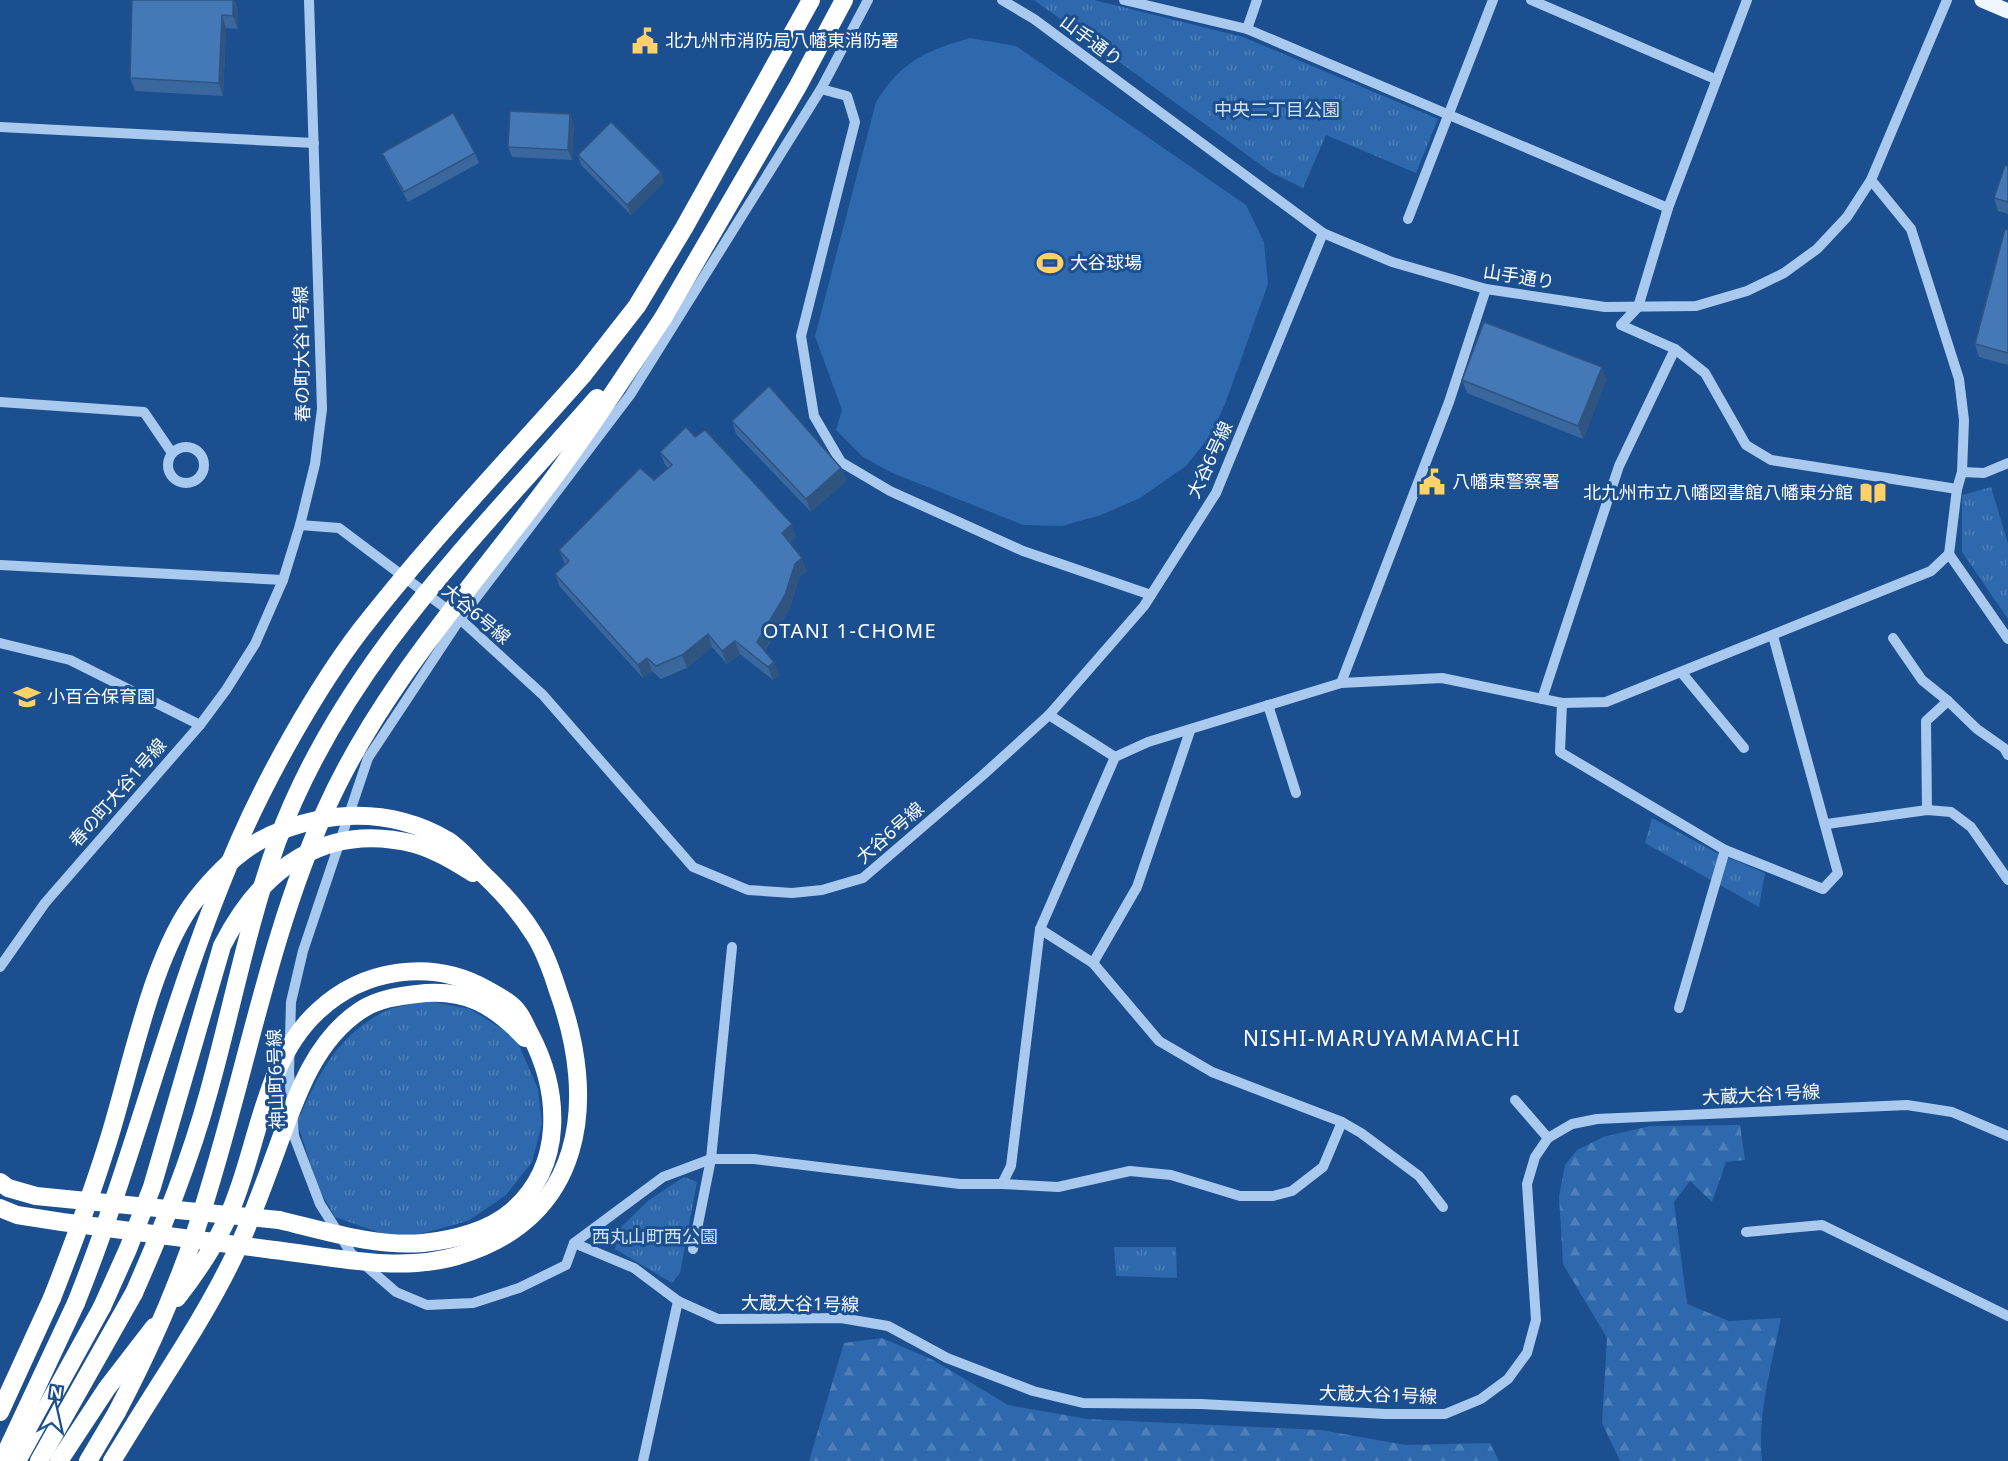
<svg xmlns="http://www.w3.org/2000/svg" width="2008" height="1461" viewBox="0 0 2008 1461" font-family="'Noto Sans','Noto Sans JP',sans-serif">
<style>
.grass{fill:url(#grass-tufts)}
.forest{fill:url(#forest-firs)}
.garden{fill:#2e69ad}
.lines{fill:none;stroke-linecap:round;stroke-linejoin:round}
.minor{stroke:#a9c9ee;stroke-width:10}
.major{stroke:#f0f6ff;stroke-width:15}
.highway{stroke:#fff;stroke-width:18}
.highway-bridge{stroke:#fff;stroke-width:18}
.wall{fill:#3a679d}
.shaded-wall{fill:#305480}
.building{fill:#4478b7;stroke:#305480;stroke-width:1.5}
.labels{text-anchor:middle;stroke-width:6;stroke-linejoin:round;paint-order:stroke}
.poi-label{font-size:18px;fill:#fff;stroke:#1b4f8f;text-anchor:start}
.street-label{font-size:18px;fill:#fff;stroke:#1b4f8f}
.park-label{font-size:18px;fill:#cfe3fa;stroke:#1b4f8f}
.neighbourhood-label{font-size:20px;letter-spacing:1.5px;fill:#fff;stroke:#1b4f8f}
.quarter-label{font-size:21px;letter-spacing:1.5px;fill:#fff;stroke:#1b4f8f}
</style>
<defs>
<pattern id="grass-tufts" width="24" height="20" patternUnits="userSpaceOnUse" patternTransform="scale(1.5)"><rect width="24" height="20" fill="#2e69ad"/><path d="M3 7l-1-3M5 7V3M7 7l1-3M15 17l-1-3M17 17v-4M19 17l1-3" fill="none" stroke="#4d80b9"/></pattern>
<pattern id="forest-firs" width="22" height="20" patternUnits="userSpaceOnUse" patternTransform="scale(1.5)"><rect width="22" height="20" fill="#2e69ad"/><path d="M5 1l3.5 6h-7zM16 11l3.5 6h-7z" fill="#4d80b9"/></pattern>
</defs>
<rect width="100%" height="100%" fill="#1b4f8f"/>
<!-- grass -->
<g class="grass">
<polygon points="1034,0 1094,0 1243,37 1438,119 1416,173 1326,135 1303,188 1272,173"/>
<polygon points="1991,487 2008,544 2008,619 1962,552 1962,495"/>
<polygon points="1652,818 1715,852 1765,873 1759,907 1645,843"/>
<path d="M 428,1001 L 470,1009 L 504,1030 L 518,1043 L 538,1089 L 542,1124 L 532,1162 L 506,1195 L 468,1221 L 420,1234 L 383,1234 L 335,1217 L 318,1187 L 297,1122 C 318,1075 338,1033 388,1010 C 399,1005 415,1004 428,1001 Z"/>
<polygon points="684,1177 697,1182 680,1273 672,1283 615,1249 619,1229 649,1200"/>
<polygon points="1114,1247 1176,1247 1177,1278 1116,1276"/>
</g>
<!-- forest -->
<g class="forest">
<path d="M 1740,1125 L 1745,1160 L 1726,1162 L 1712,1202 L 1690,1181 L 1674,1202 L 1687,1304 L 1729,1321 L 1781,1318 C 1772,1364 1757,1414 1762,1461 L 1620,1461 L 1602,1423 L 1607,1338 L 1563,1264 L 1559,1196 L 1565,1165 L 1577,1150 L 1603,1137 L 1650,1126 Z"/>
<polygon points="882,1338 933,1360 1008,1405 1088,1419 1321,1430 1406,1445 1490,1443 1499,1461 809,1461 844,1343"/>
</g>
<!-- garden -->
<path class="garden" d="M 970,38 L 1016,46 L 1246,205 L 1264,242 L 1268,284 L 1225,404 L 1210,436 L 1186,466 L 1140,498 L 1101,515 L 1062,526 L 1023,525 L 890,472 L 863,457 L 836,430 L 842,410 L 815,336 L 876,102 C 902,61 925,51 970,38 Z"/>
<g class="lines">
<!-- minor -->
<g class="minor">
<polyline points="868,0 821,89 630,395 460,619 368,758 303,951 291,1002 289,1072 294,1136 320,1204 351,1253 396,1292 427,1305 473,1303 519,1288 566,1265 574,1243 634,1268 678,1301 718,1319 841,1318 888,1326 947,1358 1033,1391 1083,1403 1201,1404 1385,1414 1445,1414 1481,1399 1508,1379 1527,1353 1536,1320 1527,1184 1535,1157 1548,1138 1572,1124 1597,1119 1907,1105 1952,1112 2008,1136"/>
<polyline points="1002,0 1034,19 1323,233 1392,262 1486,289 1605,307 1696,306 1747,291 1784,273 1817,249 1847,217 1871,180 1947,0"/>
<polyline points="1124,0 1247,29 1668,208"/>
<polyline points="1531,0 1715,79"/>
<polyline points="1247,29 1257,0"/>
<polyline points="821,89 847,96 855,122 801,336 814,416 841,462 890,491 1023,551 1151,595"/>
<polyline points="0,127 314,143"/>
<polyline points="1408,219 1493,0"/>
<polyline points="1675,349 1705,373 1746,445 1771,460 1957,489"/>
<polyline points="0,402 144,412 172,453"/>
<circle cx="186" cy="465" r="18"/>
<polyline points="1962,472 1984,473 2008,463"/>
<polyline points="300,525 339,528 460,619 543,695 693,867 748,890 792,893 822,890 863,878 983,775 1049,715 1144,606 1216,493 1323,233"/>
<polyline points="1949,554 2008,639"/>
<polyline points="0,565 283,580"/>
<polyline points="1893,638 1922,680 1948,701 1926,721 1927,810"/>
<polyline points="0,643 70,660 200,725"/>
<polyline points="1681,672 1744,748"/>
<polyline points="1341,683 1449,402 1486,289"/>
<polyline points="1542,699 1619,466 1675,349 1621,325 1638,307 1668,208 1747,0"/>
<polyline points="1948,701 1977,729 2004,748 2008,755"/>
<polyline points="1562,703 1560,752 1725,850 1823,889 1838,873 1773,636"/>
<polyline points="1268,705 1296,793"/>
<polyline points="1049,715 1115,757"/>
<polyline points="1827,824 1927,810 1951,812 1971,827 2008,880"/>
<polyline points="1040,929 1093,963 1159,1041 1212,1072 1342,1122 1361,1133 1419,1176 1443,1207"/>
<polyline points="1093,963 1137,887 1190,731"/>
<polyline points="0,967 45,903 200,725 226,690 255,644 283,580 300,525 315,464 322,409 309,0"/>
<polyline points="1679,1008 1725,850"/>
<polyline points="1515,1100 1548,1138"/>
<polyline points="1002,1184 1058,1187 1130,1171 1171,1175 1240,1196 1273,1196 1292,1191 1323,1167 1342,1122"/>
<polyline points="1746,1232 1822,1225 2008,1316"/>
<polyline points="574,1243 663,1177 711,1159 754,1159 960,1184 1002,1184 1011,1166 1040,929 1115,757 1148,742 1341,683 1442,678 1562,703 1606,702 1931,571 1949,554 1957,489 1962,472 1964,420 1959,379 1911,229 1871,180"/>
<polyline points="693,1249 711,1159 732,947"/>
<polyline points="643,1461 678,1301"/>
</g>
<!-- major -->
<polyline class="major" points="1982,0 2008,11"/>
<!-- highway -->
<g class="highway">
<polyline points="663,318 798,86 844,0"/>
<polyline points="583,375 637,306 684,228 811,0"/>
<polyline points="0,1182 8,1188 36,1196 279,1220"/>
<polyline points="0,1208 17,1215 62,1222 274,1250"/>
<polyline points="0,1412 52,1298"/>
<polyline points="2,1461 76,1303"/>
<polyline points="17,1461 102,1307"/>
<polyline points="39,1461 134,1293"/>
<polyline points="59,1461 107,1388 154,1327"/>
<polyline points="88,1461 117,1412"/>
<polyline points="112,1461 136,1422"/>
</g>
<!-- highway-bridge -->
<g class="highway-bridge">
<path d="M 134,1293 C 163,1227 190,1161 209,1091 C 232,1008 248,923 277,842 C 342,665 477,536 597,398"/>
<path d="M 52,1298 C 72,1247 91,1196 107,1145 C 130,1074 151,956 196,899 C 231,855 261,832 317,820 C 362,811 407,817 447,840 C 460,848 472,863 483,874 C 501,891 520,912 533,933 C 544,949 552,972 558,991 C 598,1101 585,1219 457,1256 C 400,1273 333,1257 274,1250"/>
<path d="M 177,1298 C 202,1266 224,1232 237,1194 C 260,1132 267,1058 318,1011 C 363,969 431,958 486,989 C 496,995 511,1002 518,1012 C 523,1018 526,1027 530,1034 C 560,1091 565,1165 512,1211 C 489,1231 453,1240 423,1243 C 375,1247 326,1231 279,1220"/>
<path d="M 76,1303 C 137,1151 173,991 239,841 C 268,775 316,689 360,631 C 429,542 508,460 583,375"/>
<path d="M 102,1307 L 128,1249 L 152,1187 L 222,946 C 261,869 325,821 415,844 C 436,850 455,862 473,873"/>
<path d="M 117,1412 C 148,1353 175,1293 196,1230 C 243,1091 265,944 326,809 C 382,684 478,581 558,472 C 595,422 629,369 663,318"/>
<path d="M 136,1422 C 170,1367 207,1313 235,1254 C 249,1225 260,1195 271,1165 C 292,1110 309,1044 361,1010 C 378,999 398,996 417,994 C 465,988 494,1005 525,1038"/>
</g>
</g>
<!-- wall -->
<g class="wall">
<polygon points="132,0 234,0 238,11 238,29 226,28 223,96 135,91 130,78"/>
<polygon points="574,124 572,160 512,157 508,147"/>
<polygon points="382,153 475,153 479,163 408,202 386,162"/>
<polygon points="578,155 661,172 664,182 631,215 581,165"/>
<polygon points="2008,166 2008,214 1998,211 1994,198"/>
<polygon points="2008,230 2008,365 1979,357 1975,344"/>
<polygon points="1602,367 1606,380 1583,439 1467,393 1462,380"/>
<polygon points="732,421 841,468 846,481 811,512 736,434"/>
<polygon points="695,437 796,537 790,542 807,571 799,577 790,608 765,651 774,662 779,675 773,680 740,654 727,664 712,647 687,668 661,679 652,671 643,678 560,587 555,574 565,565 559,550 654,480 668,468 665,465 660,452"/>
</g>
<!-- shaded-wall -->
<g class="shaded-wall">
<polygon points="233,0 238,11 238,29 233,16"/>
<polygon points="222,15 226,28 223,96 219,83"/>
<polygon points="570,114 574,124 572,160 568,150"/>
<polygon points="661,172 664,182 631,215 627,205"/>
<polygon points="1602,367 1606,380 1583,439 1578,426"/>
<polygon points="841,468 846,481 811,512 806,499"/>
<polygon points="792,524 796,537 787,546 782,533"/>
<polygon points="802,558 807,571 799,577 790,608 762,655 757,642 795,564"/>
<polygon points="708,634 712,647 687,668 682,655"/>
<polygon points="735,641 740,654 727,664 722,651"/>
<polygon points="647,658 652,671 643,678 638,665"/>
<polygon points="774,662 779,675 773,680 768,667"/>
</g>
<!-- building -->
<g class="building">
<polygon points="132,0 233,0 233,16 222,15 219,83 130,78"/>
<polygon points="510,111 570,114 568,150 508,147"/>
<polygon points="453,113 475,153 404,192 382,153"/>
<polygon points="611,122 661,172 627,205 578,155"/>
<polygon points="2005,165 2008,166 2008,202 1994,198"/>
<polygon points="2005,229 2008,230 2008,353 1975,344"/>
<polygon points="1484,322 1602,367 1578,426 1462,380"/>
<polygon points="769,386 841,468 806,499 732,421"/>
<polygon points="686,427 695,437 705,430 792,524 782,533 802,558 795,564 785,595 757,642 774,662 768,667 735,641 722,651 708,634 682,655 656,666 647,658 638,665 555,574 569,561 559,550 640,468 654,480 672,465 660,452"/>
</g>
<!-- icons -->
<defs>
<g id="civic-bare" transform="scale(2.07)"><path d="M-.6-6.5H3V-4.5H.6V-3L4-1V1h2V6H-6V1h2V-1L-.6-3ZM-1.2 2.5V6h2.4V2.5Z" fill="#ffd166" stroke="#1b4f8f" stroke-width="2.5" paint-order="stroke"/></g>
<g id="stadium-bare" transform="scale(2.07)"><path d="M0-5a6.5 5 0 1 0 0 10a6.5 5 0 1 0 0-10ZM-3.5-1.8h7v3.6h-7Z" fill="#ffd166" stroke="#1b4f8f" stroke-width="2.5" paint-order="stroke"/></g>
<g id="library-bare" transform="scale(2.07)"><path d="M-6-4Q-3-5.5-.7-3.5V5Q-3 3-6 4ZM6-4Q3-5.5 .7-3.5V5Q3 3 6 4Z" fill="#ffd166" stroke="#1b4f8f" stroke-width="2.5" paint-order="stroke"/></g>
<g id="school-bare" transform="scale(2.07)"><path d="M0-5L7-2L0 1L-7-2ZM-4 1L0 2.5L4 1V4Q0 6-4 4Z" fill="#ffd166" stroke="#1b4f8f" stroke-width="2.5" paint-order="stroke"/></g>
</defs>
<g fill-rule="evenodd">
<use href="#civic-bare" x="645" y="41"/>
<use href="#stadium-bare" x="1050" y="263"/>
<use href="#civic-bare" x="1432" y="482"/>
<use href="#library-bare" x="1873" y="493"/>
<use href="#school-bare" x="27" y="697"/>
</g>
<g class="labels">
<!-- poi labels -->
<g class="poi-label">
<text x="665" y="47">北九州市消防局八幡東消防署</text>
<text x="1070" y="269">大谷球場</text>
<text x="1452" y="488">八幡東警察署</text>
<text x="1853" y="499" text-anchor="end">北九州市立八幡図書館八幡東分館</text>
<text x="47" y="703">小百合保育園</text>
</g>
<!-- street labels -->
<g class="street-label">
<text transform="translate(1091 41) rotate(37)" y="6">山手通り</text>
<text transform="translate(1519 277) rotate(9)" y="6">山手通り</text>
<text transform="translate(302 354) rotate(-91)" y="6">春の町大谷1号線</text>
<text transform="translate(1210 460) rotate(-65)" y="6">大谷6号線</text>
<text transform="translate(476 614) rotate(40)" y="6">大谷6号線</text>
<text transform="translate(118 793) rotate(-49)" y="6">春の町大谷1号線</text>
<text transform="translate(890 833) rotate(-41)" y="6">大谷6号線</text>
<text transform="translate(276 1079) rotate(-92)" y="6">神山町6号線</text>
<text transform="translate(1761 1095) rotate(-3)" y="6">大蔵大谷1号線</text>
<text transform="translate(800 1304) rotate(1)" y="6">大蔵大谷1号線</text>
<text transform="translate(1378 1395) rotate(2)" y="6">大蔵大谷1号線</text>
</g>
<!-- park labels -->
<g class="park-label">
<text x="1277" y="116">中央二丁目公園</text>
<text x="655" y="1243">西丸山町西公園</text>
</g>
<!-- neighbourhood labels -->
<g class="neighbourhood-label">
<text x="850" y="638">OTANI 1-CHOME</text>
</g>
<!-- quarter labels -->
<g class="quarter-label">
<text x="1382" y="1046">NISHI-MARUYAMAMACHI</text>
</g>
</g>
<!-- north arrow -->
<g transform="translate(54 1407) rotate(8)" stroke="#1b4f8f" stroke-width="4.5" paint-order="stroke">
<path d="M0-4.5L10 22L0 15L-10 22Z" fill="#ffffff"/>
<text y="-9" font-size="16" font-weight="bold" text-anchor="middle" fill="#ffffff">N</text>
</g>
</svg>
